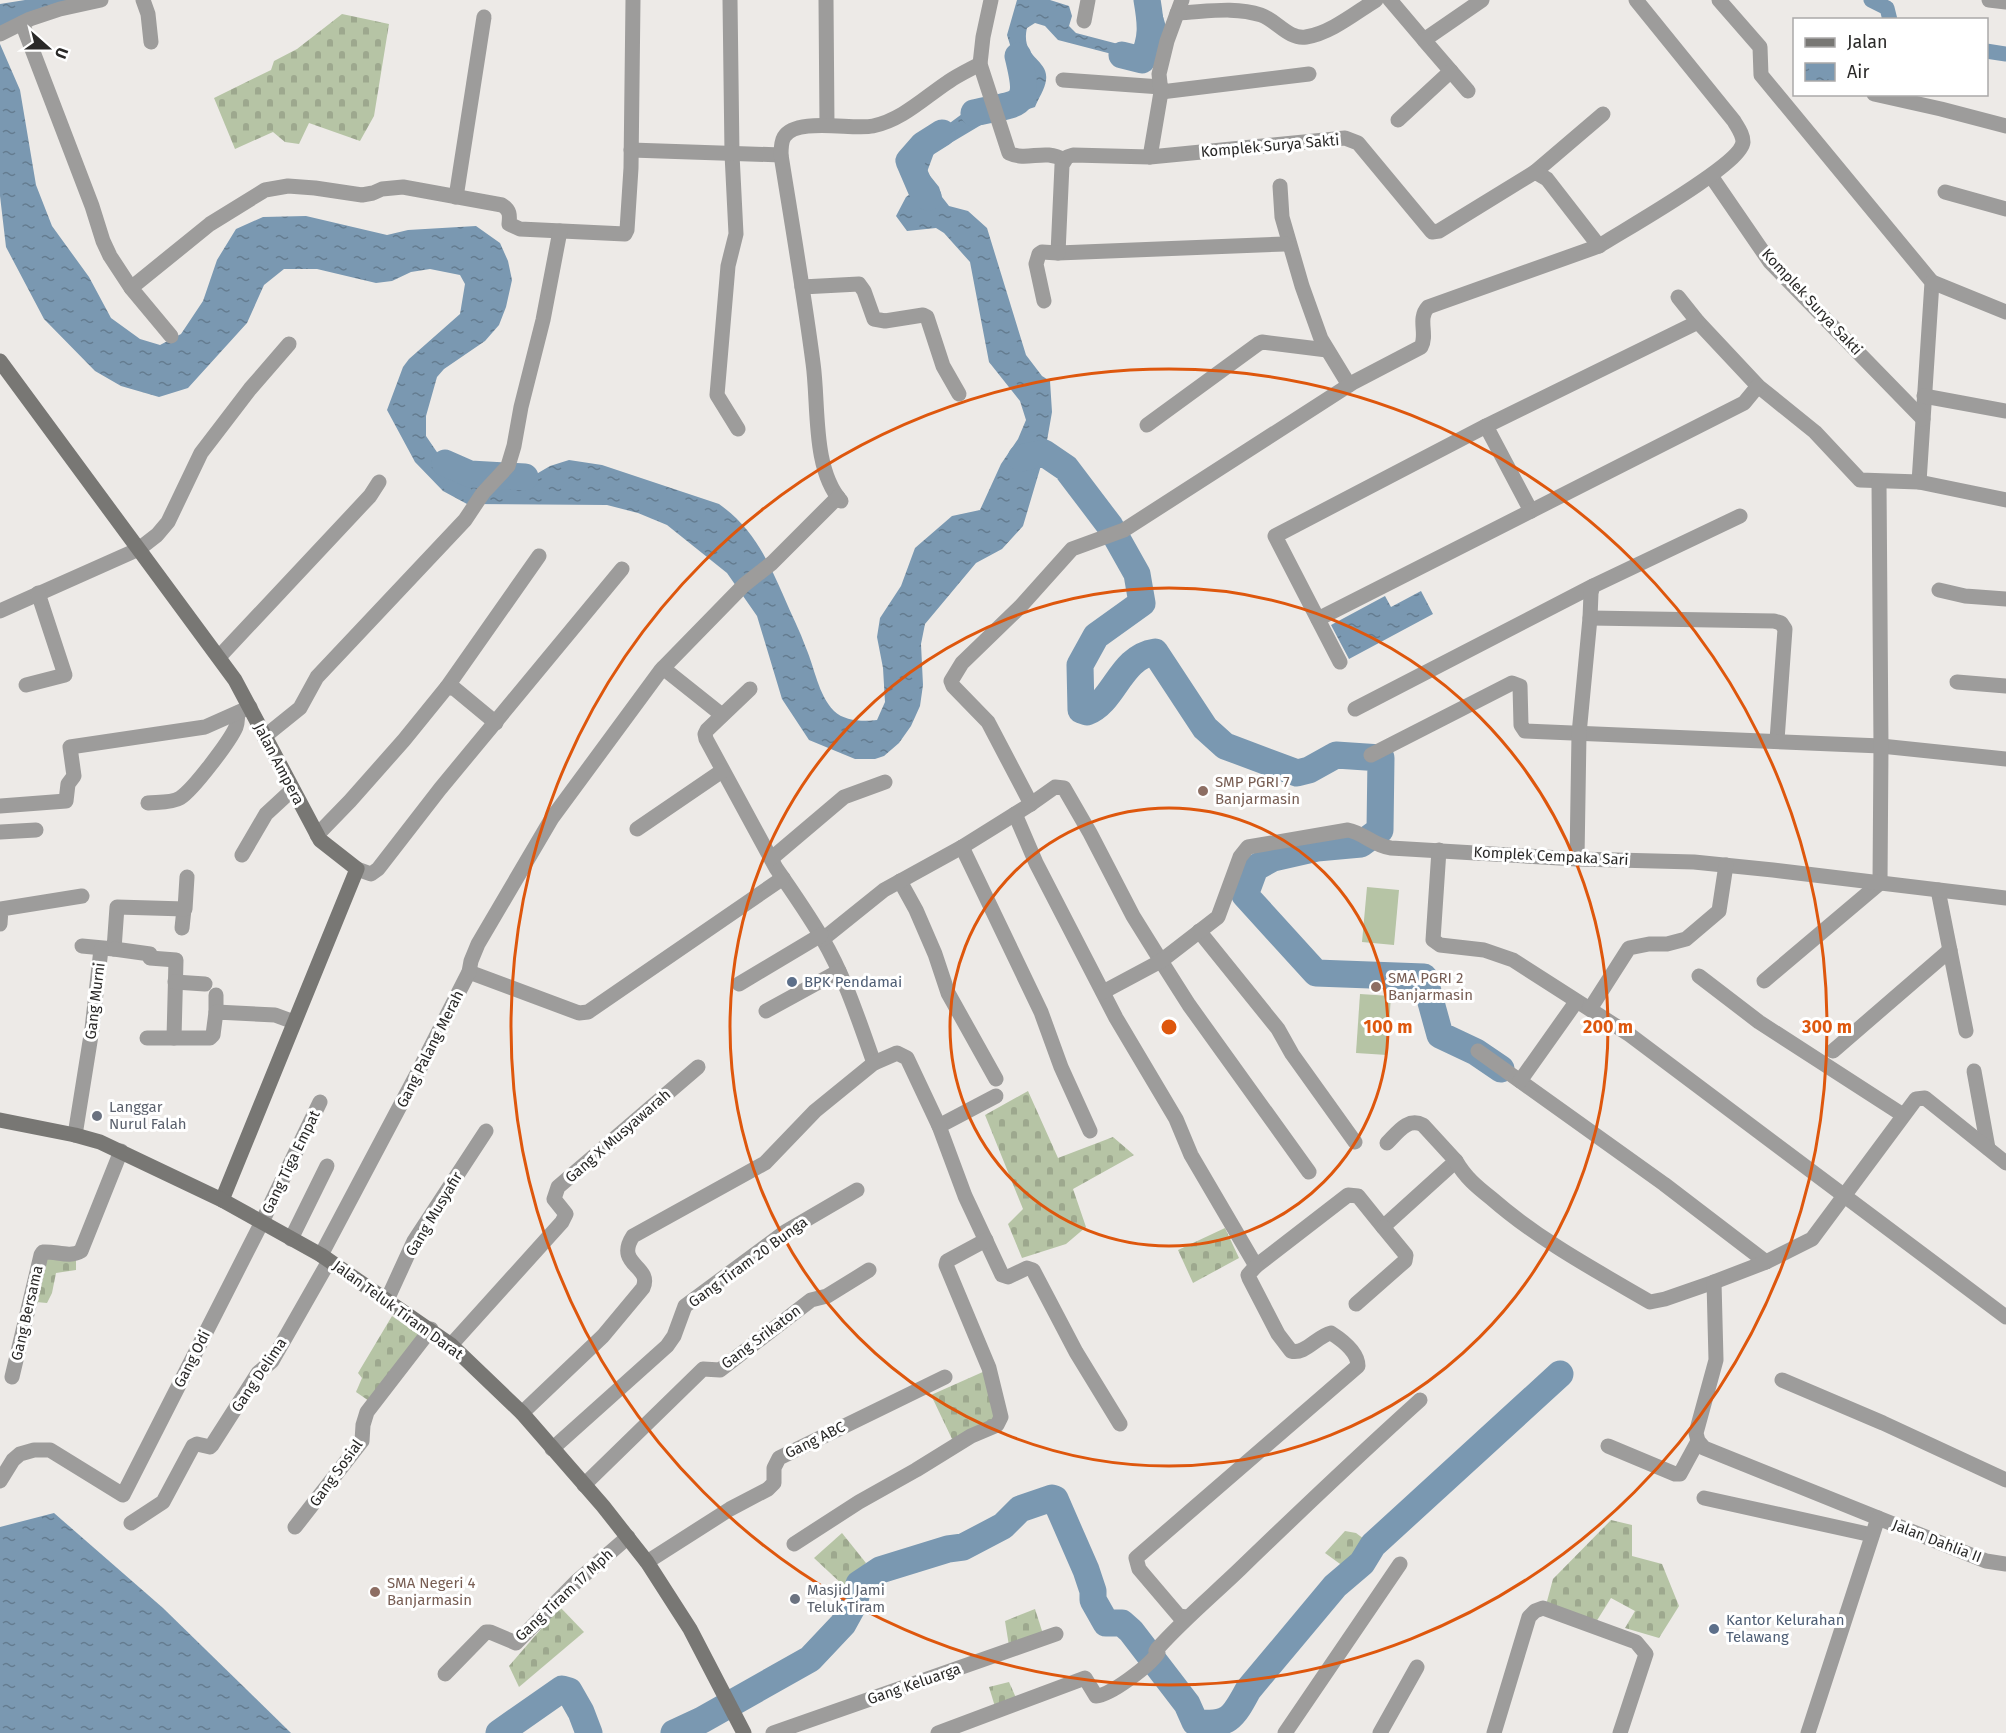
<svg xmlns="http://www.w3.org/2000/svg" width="2006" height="1733" viewBox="0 0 2006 1733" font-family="'Fira Sans',sans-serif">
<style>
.green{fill:#b6c4a5}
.cemetery{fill:url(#cemetery-stones)}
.water{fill:url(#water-ripples)}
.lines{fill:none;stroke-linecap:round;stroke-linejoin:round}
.canal{stroke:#7a98b1;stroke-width:15}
.river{stroke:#7a98b1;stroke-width:27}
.street{stroke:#9d9c9b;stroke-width:15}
.secondary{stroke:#787774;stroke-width:15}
.ring{fill:none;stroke:#de570d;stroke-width:3}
.education-dot{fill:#8d6e63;stroke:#fff;stroke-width:2}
.service-dot{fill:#5c6f8a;stroke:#fff;stroke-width:2}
.worship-dot{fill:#6b7280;stroke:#fff;stroke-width:2}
.labels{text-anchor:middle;stroke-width:6;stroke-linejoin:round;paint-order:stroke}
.street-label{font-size:15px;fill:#2a2928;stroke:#fff}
.education-label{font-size:15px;fill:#785e54;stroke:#fff;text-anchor:start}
.service-label{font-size:15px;fill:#4e5e75;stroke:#fff;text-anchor:start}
.worship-label{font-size:15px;fill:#5b616d;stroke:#fff;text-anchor:start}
.centre{fill:#de570d;stroke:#fff;stroke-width:3}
.ring-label{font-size:18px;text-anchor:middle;font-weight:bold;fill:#de570d;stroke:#fff;stroke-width:6;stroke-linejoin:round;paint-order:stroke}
</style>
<defs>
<pattern id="cemetery-stones" width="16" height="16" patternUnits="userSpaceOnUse" patternTransform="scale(1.5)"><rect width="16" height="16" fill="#b6c4a5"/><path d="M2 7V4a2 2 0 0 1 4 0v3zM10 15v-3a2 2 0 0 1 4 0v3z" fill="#9da88e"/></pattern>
<pattern id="water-ripples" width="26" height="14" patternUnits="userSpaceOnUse" patternTransform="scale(1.5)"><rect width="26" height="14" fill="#7a98b1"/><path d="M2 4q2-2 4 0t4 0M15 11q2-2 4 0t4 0" fill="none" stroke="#647c90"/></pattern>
</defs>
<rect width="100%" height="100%" fill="#edeae7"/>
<!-- green -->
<g class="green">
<polygon points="1367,887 1399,890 1394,945 1362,942"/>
<polygon points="1360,994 1391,996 1387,1055 1356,1053"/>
</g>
<!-- cemetery -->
<g class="cemetery">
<polygon points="342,14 389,24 374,116 360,141 309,123 299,144 285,142 273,132 235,149 214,98 271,70 274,61 297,49"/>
<polygon points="1028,1091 1058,1158 1113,1137 1134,1155 1073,1189 1086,1227 1066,1244 1022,1258 1008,1224 1023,1209 985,1115"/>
<polygon points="1225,1228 1239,1258 1193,1283 1178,1250"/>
<polygon points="46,1256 76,1260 76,1270 56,1273 52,1293 47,1303 36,1302"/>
<polygon points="392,1316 419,1335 372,1403 356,1392 362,1378 358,1373"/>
<polygon points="985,1371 998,1419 953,1441 931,1395"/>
<polygon points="1611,1520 1632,1525 1632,1556 1662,1564 1679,1606 1659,1638 1625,1628 1635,1611 1611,1598 1596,1622 1546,1605 1553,1579"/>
<polygon points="1345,1531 1356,1533 1368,1542 1347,1569 1325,1553"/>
<polygon points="842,1533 866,1563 844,1586 814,1558"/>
<polygon points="560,1607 584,1632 519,1687 509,1666"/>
<polygon points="1035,1609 1043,1634 1009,1646 1005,1621"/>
<polygon points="1009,1682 1017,1700 996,1710 989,1687"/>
</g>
<!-- water -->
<g class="water">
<polygon points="25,0 86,0 0,34 0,4"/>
<path d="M 1017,0 L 1050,0 L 1069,6 L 1072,16 L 1069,26 L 1076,33 L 1141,50 L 1150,46 C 1157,26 1149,17 1140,0 L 1158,0 L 1168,33 L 1154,65 L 1058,40 L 1045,26 L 1035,23 L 1027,28 C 1020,58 1049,59 1046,80 C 1045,89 1038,99 1035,107 L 981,125 L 934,153 L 927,172 L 939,187 L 942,197 L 949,206 L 968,211 L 987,228 L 1026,355 L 1042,376 L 1050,381 L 1052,412 L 1045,452 L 1023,526 L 1002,549 L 976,563 L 925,624 L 921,644 L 923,685 L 920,706 L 911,726 L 899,743 L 884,756 L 875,759 L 855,759 L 809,740 L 782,699 L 757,616 L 727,573 L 667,525 L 638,513 L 607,505 L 467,504 L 443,491 L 415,462 L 387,410 L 403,367 L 409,359 L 460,314 L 465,284 L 460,275 L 430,269 L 411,272 L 392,281 L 376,283 L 317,269 L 284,269 L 264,285 L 247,323 L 188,388 L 159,397 L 121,386 L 95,371 L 44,319 L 6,247 L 0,196 L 0,44 L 20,90 L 36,185 L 52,226 L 89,277 L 111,318 L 140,339 L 160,345 L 181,334 L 203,301 L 217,260 L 236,229 L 263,217 L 306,216 L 387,235 L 408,230 L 476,226 L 500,243 L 508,261 L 512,280 L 506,307 L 499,325 L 485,341 L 444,369 L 437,377 L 426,416 L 426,436 L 443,461 L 461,470 L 490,478 L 533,476 L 550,466 L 569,460 L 602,465 L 719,504 C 754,529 767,559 784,597 C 791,614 800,631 806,648 C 815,669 818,694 834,711 C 844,721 864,722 877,720 L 885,702 L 883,668 L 877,637 L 880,618 L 901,586 L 915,548 L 952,516 L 980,510 L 1001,464 L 1018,439 L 1026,420 L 1020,401 L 989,362 L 970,262 L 944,233 L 936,228 L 907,231 L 896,216 L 906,197 L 914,191 L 910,162 L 920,145 L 985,97 L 994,96 L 1012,105 L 1021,103 L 1024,94 L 1022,84 L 1007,35 Z"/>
<polygon points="1421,591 1433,614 1349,659 1331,625 1385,596 1391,607"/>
<polygon points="54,1513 163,1608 291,1733 0,1733 0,1527"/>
</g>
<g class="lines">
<!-- canal -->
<g class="canal">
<polyline points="1871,0 1887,8 1890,20"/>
<polyline points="1986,51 2006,54"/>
</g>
<!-- river -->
<g class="river">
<path d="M 1122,55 L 1142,60 C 1153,39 1151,23 1147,0"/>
<path d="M 974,113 C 1022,102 1031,109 1018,56"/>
<polyline points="928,197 921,189 909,161 923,145 942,133"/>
<path d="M 1021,458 L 1044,453 L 1066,468 L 1110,526 L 1137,574 L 1142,603 L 1096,636 L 1080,665 L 1081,710 L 1087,712 C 1115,701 1120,657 1155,652 L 1205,728 L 1225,746 L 1297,773 L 1309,770 L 1336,755 L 1381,758 L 1380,830 L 1361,844 L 1317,848 L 1273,858 L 1255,868 L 1245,895 L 1316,973 L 1424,977 L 1440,1035 L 1476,1052 L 1501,1069"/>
<polyline points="445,463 470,474 525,477"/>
<polyline points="499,1733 562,1689 569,1691 581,1712 589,1733"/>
<path d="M 674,1733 L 702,1720 L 810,1659 L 843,1624 L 854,1604 L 859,1584 L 880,1570 L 948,1549 L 963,1547 L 1003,1526 L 1020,1509 L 1052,1498 L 1055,1499 L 1086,1570 L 1093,1591 L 1093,1600 L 1106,1623 L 1122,1623 L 1131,1631 L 1187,1704 L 1195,1722 C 1228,1727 1233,1718 1248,1690 L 1335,1586 L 1362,1563 L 1373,1545 L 1560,1374"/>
</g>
<!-- street -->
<g class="street">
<polyline points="143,0 148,14 151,42"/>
<polyline points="730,0 732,154 736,234 728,266 717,395 738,429"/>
<polyline points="826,0 827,125"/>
<path d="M 991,0 L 983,37 L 980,64 L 1009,153 C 1028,162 1044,148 1064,160"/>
<polyline points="1390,0 1424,40 1482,0"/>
<polyline points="1719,0 1760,47 1761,75 1932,282 1919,482"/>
<polyline points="1989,0 2006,2"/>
<path d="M 1177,13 C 1205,12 1234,6 1261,15 C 1276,20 1289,40 1306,37 C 1331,33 1355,13 1376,0"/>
<polyline points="1084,21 1088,0"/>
<polyline points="22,23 92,206 103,241 110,256 131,288"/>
<polyline points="0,34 30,19 60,9 101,0"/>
<polyline points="1424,40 1468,91"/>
<polyline points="1063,80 1161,87"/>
<polyline points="1161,92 1309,74"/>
<polyline points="1874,94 1941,109 2006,126"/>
<polyline points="1398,120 1451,71"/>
<polyline points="631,150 781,155"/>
<polyline points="1150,157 1161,92 1159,74 1167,41 1182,0"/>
<polyline points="1535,172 1603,114"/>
<polyline points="1711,176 1770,262 1923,419"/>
<polyline points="1280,186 1282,217 1302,286 1321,339 1349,385"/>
<polyline points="1945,192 2006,209"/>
<polyline points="456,197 484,17"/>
<path d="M 1285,244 L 1058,253 L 1062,165 L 1067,157 L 1073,155 L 1150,157 L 1345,138 L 1358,143 L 1432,232 L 1439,231 L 1535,172 L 1547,179 L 1599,246 C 1622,231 1741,165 1743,142 C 1743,134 1738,128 1734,121 L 1636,0"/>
<polyline points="1932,282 2006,312"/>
<polyline points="802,287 859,284 864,291 874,319 885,321 923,315 927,317 943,366 959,394"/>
<polyline points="1678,297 1698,322 1758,386 1815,432 1860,480 1919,482 2006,500"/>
<polyline points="1044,301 1036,264 1039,254 1042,252 1058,253"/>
<path d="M 171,336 L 131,288 L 210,224 L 265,190 L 288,186 L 315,188 L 362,195 L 373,193 L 382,189 L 403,187 L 502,205 C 510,210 510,215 509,224 L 520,229 L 625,234 L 627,230 L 631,168 L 633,0"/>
<polyline points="1924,396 2006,411"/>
<polyline points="1147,425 1258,344 1262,342 1327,350"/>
<polyline points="1486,426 1531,511"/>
<path d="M 841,501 C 812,468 819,405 813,363 C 804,294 792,224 781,155 C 781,149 781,142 784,137 C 796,117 852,130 873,126 C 902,120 924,98 948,82 C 958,75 969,70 980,64"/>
<polyline points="1939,590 1965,596 2006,599"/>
<polyline points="0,611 139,549 157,535 168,522 201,453 250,389 289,344"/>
<polyline points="1590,618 1774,621 1781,623 1785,629 1777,740"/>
<polyline points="1318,619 1744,403 1758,386"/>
<polyline points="219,657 370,496 379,482"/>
<polyline points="1340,662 1275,536 1486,426 1698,322"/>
<polyline points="663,668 722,715"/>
<polyline points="1957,682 2006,686"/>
<polyline points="26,685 65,675 38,593"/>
<polyline points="447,687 539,556"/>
<path d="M 750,689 L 707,730 L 705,734 L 706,739 L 776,868 C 792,891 808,914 822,938 C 845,977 859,1021 874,1063"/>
<polyline points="1355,709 1593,586"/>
<polyline points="264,737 300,708 317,677 465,520 483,493 508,466 514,446 521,407 543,320 560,231"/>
<polyline points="1371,755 1512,683 1520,686 1521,725 1525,731 1881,746 2006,759"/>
<path d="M 148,803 C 157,802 172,803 180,798 C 193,790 230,741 236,727 C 238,722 237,718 238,713"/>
<path d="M 1031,804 L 988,722 L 953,686 L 951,681 L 962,663 L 1020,607 L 1072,549 L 1124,530 L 1354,382 L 1421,347 C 1428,334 1417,319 1428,307 L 1599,246"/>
<polyline points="0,806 66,801 68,784 74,776 70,747 205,727 250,707"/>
<path d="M 1015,814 L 1036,863 L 1116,1018 L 1176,1119 L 1191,1155 L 1256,1266 L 1348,1195 L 1358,1196 L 1383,1227 L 1456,1161 L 1423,1125 C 1408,1117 1398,1132 1387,1143"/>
<polyline points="637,829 722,771"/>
<polyline points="0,832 36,830"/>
<polyline points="317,835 350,801 404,740 447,687 455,689 496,723"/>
<polyline points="962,847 1041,1012 1061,1067 1090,1131"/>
<polyline points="1439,850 1433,940 1440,945 1484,950 1513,960 1630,1035 2006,1317"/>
<polyline points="242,855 266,814 292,790"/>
<polyline points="772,858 844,797 885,782"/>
<polyline points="1577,859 1579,734 1590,618 1591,593 1593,586 1740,516"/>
<polyline points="357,869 371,874 378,869 440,789 622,569"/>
<polyline points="900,881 916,910 935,954 948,993 996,1079"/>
<polyline points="1938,890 1966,1031"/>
<polyline points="0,924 1,909 82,896"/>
<polyline points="182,928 184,909"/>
<polyline points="1199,931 1278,1029 1292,1054 1355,1142"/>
<polyline points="823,939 884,890 962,847 1031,804 1055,787 1064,788 1090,833 1133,916 1161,961 1189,1005 1309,1172"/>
<polyline points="82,946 114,949 117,907 185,909 187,877"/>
<polyline points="114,949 150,954 150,958 176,960 174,1038"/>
<polyline points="469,972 579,1013 588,1012 783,878"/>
<polyline points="1699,976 1759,1022 1903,1115"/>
<polyline points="1764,981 1880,883 1881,746 1879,482"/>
<polyline points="175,982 205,984"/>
<polyline points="739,984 821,935"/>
<path d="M 1103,992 L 1161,961 L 1218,917 L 1240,857 L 1248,847 L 1348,830 C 1364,833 1374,846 1391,848 L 1577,859 L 1694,862 L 1773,870 L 2006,898"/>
<polyline points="216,995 216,1012"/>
<polyline points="1590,1009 1629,948 1649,944 1667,944 1686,939 1719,911 1726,865"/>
<polyline points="766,1011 839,971"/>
<polyline points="147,1038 210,1038 213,1035 216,1012 275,1015 294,1022"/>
<polyline points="1478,1051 1664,1184 1766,1262"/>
<polyline points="1833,1051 1950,950"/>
<polyline points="1974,1071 1988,1148"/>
<polyline points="1520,1081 1576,1002"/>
<polyline points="939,1126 996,1096"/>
<polyline points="75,1135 92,1029 101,949"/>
<path d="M 1456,1161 C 1465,1177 1477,1187 1491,1198 C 1539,1240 1595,1270 1650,1302 L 1665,1299 L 1714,1282 L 1766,1262 L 1812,1239 L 1916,1099 L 1925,1098 L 2006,1163"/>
<polyline points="291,1239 327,1166"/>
<polyline points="321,1255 418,1072 469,972 471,961 478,944 552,818 661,670 744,585 772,563 838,497"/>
<polyline points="1714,1282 1716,1360 1696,1433 1698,1441 1704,1448 1878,1518"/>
<polyline points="387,1300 414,1241 486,1131"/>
<polyline points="1356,1304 1405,1261 1406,1255 1383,1227"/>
<polyline points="451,1345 562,1222 566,1214 554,1199 558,1187 698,1067"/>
<path d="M 12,1377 L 41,1255 L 43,1252 C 56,1251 70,1258 81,1251 L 121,1151"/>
<polyline points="1782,1380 1883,1423 2006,1480"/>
<path d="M 522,1413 L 603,1336 L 643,1288 C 653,1266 614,1265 633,1236 L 765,1163 L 815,1111 L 874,1063 L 897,1053 L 907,1058 L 939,1126 L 965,1196 L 1002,1275 L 1008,1277 L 1027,1268 L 1033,1270 L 1076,1352 L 1120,1424"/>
<polyline points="1608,1446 1675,1474 1680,1474 1698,1441"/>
<polyline points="552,1449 667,1346 674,1336 685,1306 785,1232 857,1190"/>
<polyline points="0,1481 13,1460 20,1454 34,1450 50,1450 123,1495 262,1222 320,1102"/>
<polyline points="584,1485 703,1369 720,1370 811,1300 827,1296 869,1270"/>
<polyline points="1704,1498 1872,1535"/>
<polyline points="131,1523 163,1502 193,1446 197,1444 210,1447 212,1445 258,1373 272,1361 329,1261"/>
<polyline points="295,1527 362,1441 363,1425 367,1412 431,1329"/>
<polyline points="794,1544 859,1502 916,1470 971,1436 997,1425 1001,1417 989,1368 946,1265 947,1261 986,1240"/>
<polyline points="647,1562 730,1509 768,1489 774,1483 774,1468 779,1458 945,1377"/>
<path d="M 1186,1617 L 1179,1616 L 1139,1569 L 1136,1558 L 1358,1366 C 1358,1352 1342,1340 1331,1333 C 1317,1336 1305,1355 1291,1351 L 1278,1334 L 1249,1278 L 1248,1275 L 1256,1266"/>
<polyline points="445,1674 486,1632 490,1632 516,1643 576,1582 628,1537"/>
<polyline points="773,1733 1056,1634"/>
<path d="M 938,1733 L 1085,1678 L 1096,1696 C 1111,1695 1149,1666 1158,1653 L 1156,1651 L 1158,1648 C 1184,1619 1213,1595 1240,1569 C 1300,1511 1359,1455 1420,1400"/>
<polyline points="1285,1733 1400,1564"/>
<polyline points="1380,1733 1417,1667"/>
<polyline points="1494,1733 1529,1617 1535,1611 1543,1608 1636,1642 1646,1654 1620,1733"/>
<polyline points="1808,1733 1878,1518 1986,1561 2006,1564"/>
</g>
<!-- secondary -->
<g class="secondary">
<polyline points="0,361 235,680 320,840 357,869 222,1200"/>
<polyline points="0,1120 75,1135 100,1142 222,1200 321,1255 451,1345 522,1413 603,1506 647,1562 690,1629 744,1733"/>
</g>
</g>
<!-- distance rings -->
<g class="ring">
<circle cx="1169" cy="1027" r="219"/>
<circle cx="1169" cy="1027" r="439"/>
<circle cx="1169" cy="1027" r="658"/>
</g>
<!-- markers -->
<g class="education-dot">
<circle cx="1203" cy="791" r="6"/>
<circle cx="1376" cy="987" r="6"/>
<circle cx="375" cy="1592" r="6"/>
</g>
<g class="service-dot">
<circle cx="792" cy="982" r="6"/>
<circle cx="1714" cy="1629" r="6"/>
</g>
<g class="worship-dot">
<circle cx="97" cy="1116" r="6"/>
<circle cx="795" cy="1599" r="6"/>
</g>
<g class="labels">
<!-- street labels -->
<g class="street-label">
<text transform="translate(1270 146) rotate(-5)" y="5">Komplek Surya Sakti</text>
<text transform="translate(1812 302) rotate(47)" y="5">Komplek Surya Sakti</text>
<text transform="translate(279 764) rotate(62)" y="5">Jalan Ampera</text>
<text transform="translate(1551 856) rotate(3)" y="5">Komplek Cempaka Sari</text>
<text transform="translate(95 1001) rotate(-83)" y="5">Gang Murni</text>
<text transform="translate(430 1049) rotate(-63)" y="5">Gang Palang Merah</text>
<text transform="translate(618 1136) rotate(-41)" y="5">Gang X Musyawarah</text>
<text transform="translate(291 1162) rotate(-64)" y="5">Gang Tiga Empat</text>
<text transform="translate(434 1214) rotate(-59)" y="5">Gang Musyafir</text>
<text transform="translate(748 1262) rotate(-36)" y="5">Gang Tiram 20 Bunga</text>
<text transform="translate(398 1310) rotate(36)" y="5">Jalan Teluk Tiram Darat</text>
<text transform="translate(27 1313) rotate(-77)" y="5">Gang Bersama</text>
<text transform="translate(761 1337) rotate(-37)" y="5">Gang Srikaton</text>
<text transform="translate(192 1359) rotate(-63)" y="5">Gang Odi</text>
<text transform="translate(259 1375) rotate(-56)" y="5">Gang Delima</text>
<text transform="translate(815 1440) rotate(-26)" y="5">Gang ABC</text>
<text transform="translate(336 1473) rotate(-54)" y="5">Gang Sosial</text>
<text transform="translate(1937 1541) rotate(21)" y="5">Jalan Dahlia II</text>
<text transform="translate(564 1595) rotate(-43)" y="5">Gang Tiram 17 Mph</text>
<text transform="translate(914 1684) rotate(-19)" y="5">Gang Keluarga</text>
</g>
<!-- education labels -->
<g class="education-label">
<text x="1215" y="787">SMP PGRI 7<tspan x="1215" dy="17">Banjarmasin</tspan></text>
<text x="1388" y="983">SMA PGRI 2<tspan x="1388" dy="17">Banjarmasin</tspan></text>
<text x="387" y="1588">SMA Negeri 4<tspan x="387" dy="17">Banjarmasin</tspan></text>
</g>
<!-- service labels -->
<g class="service-label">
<text x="804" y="987">BPK Pendamai</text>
<text x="1726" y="1625">Kantor Kelurahan<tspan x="1726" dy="17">Telawang</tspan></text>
</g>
<!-- worship labels -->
<g class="worship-label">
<text x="109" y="1112">Langgar<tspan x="109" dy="17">Nurul Falah</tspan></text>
<text x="807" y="1595">Masjid Jami<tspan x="807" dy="17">Teluk Tiram</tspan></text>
</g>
</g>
<circle cx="1169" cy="1027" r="9" class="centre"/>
<g class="ring-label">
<text x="1388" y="1033">100 m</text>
<text x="1608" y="1033">200 m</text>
<text x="1827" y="1033">300 m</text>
</g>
<!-- legend -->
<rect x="1793" y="18" width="195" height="78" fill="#ffffff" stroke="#aaa9a9" stroke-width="1.5"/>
<rect x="1805" y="38" width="30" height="9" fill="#787774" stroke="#aaa9a9" stroke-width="1.5"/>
<text x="1847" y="48" font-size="18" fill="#2a2928">Jalan</text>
<rect x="1805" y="63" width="30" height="18" fill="url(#water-ripples)" stroke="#aaa9a9" stroke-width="1.5"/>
<text x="1847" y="78" font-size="18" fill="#2a2928">Air</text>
<!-- north arrow -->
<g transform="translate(48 48) rotate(111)" stroke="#ffffff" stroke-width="4.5" paint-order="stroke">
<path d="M0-4.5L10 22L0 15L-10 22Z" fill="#2a2928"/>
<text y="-9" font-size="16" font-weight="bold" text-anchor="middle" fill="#2a2928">U</text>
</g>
</svg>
